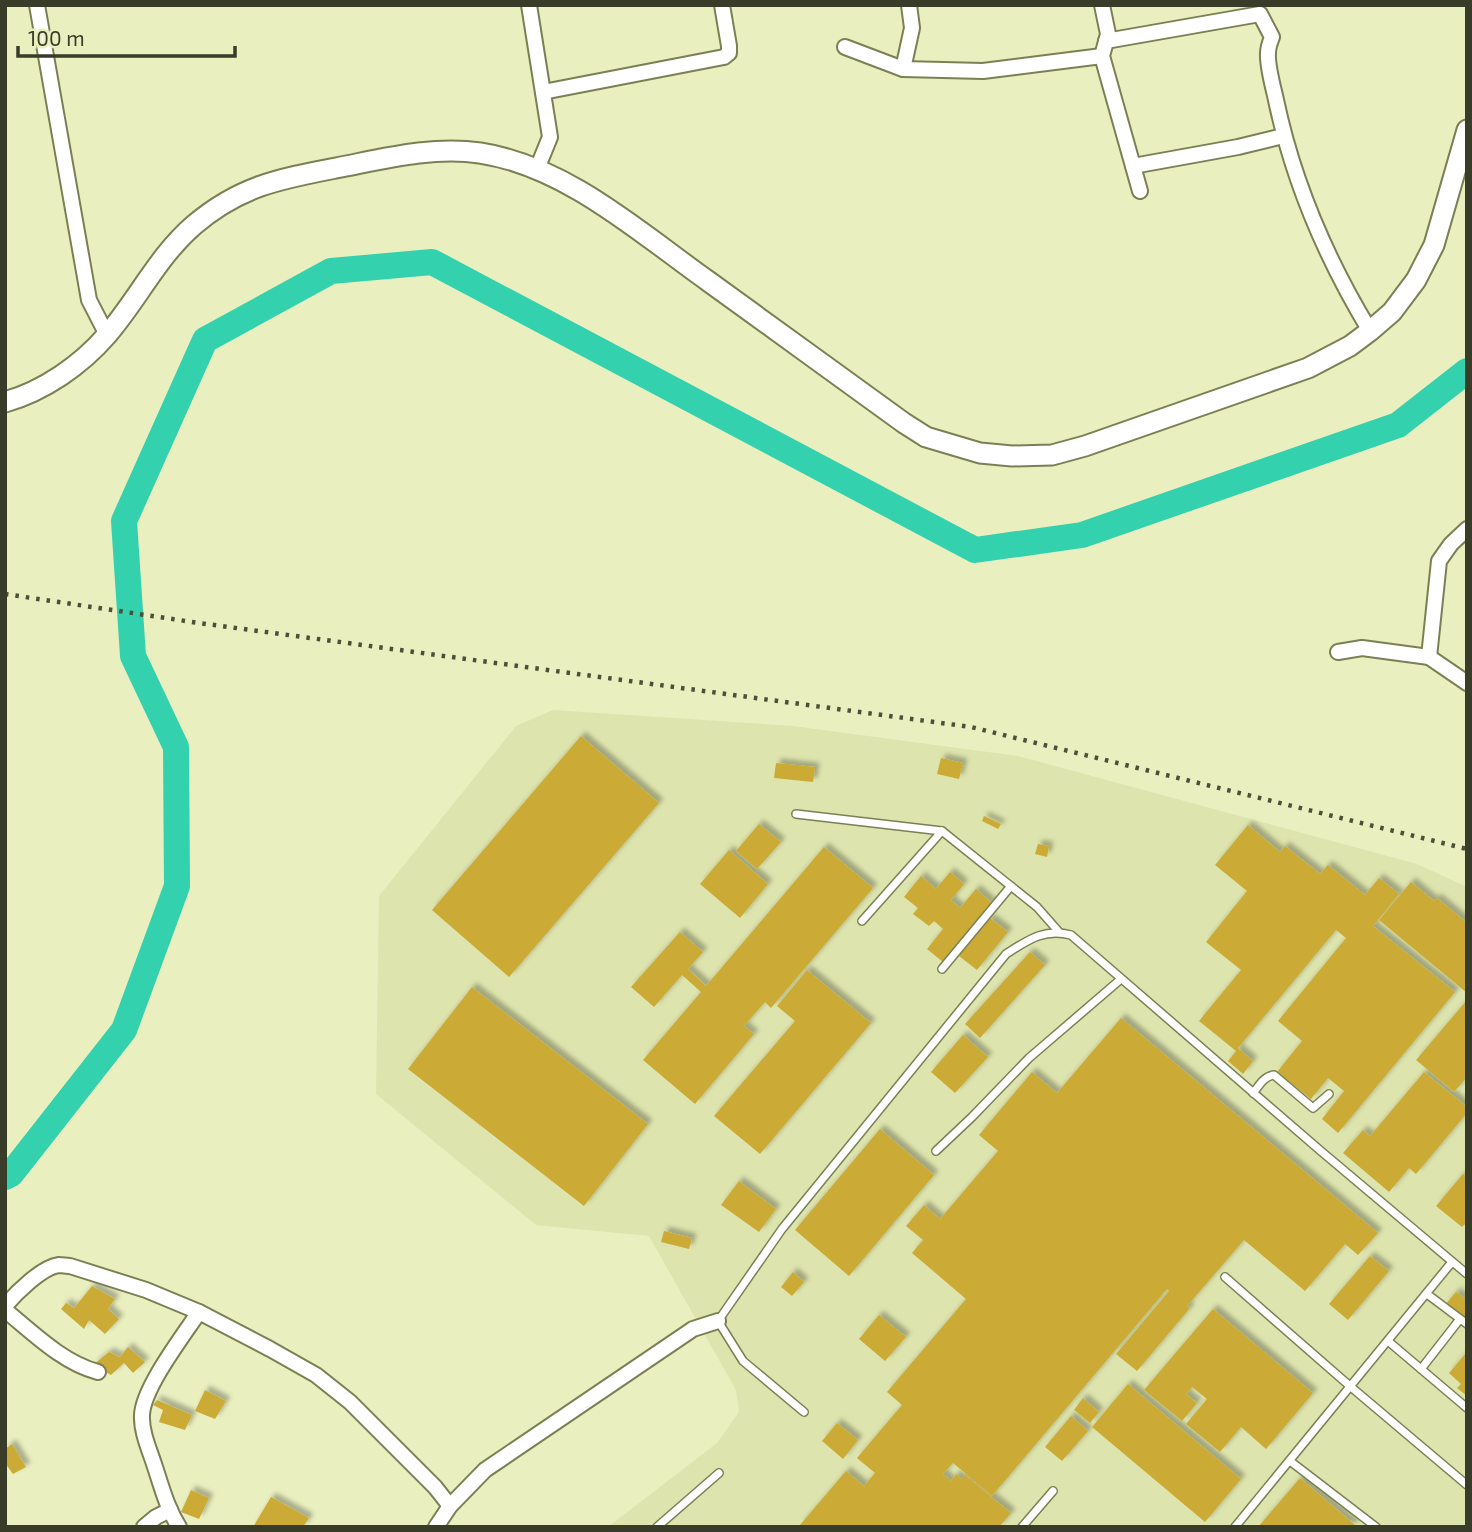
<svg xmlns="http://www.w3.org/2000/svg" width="1472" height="1532" viewBox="0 0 1472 1532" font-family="'Exo 2',sans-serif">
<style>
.built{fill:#dee4ad}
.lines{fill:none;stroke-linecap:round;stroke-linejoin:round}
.river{stroke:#33d1ae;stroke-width:26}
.building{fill:#cbab34;filter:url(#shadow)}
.lane-casing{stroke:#7b8054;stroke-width:10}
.street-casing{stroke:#7b8054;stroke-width:18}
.secondary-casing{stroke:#7b8054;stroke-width:23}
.lane{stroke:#fff;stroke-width:7}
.street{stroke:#fff;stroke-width:14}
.secondary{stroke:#fff;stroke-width:19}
.rail{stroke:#4c5039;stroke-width:4.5;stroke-dasharray:3.5 7;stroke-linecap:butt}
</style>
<defs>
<filter id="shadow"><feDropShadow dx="4.5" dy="-4.5" stdDeviation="2" flood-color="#0004"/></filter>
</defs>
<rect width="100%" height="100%" fill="#e9efbf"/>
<!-- built -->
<polygon class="built" points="553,710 793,726 1018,756 1417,864 1467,887 1467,1527 608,1527 717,1443 739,1412 736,1390 649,1236 536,1225 376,1094 379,896 516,726"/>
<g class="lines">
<!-- river -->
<polyline class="river" points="5,1177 11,1174 124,1030 177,886 176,747 133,656 124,521 205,340 331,271 432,262 975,550 1082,535 1398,425 1467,371"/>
</g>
<!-- building -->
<g class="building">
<polygon points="581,736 659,803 509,977 432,910"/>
<polygon points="941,758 963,763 959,779 937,774"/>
<polygon points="776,763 815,767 813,782 774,778"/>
<polygon points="984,816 1001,824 998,829 982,821"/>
<polygon points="759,824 781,842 757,869 736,851"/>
<polygon points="1248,825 1280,852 1285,846 1320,874 1328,865 1365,895 1379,878 1399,894 1373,926 1455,992 1338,1133 1322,1119 1344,1091 1328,1078 1311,1099 1277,1072 1302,1041 1278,1021 1346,938 1336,930 1238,1048 1253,1061 1243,1074 1228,1061 1236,1051 1199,1021 1241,970 1206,942 1247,891 1215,865"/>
<polygon points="1038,844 1049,846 1047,857 1035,854"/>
<polygon points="824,847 873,888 771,1008 765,1002 744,1026 754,1034 695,1104 643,1060 701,992 682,975 654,1007 631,987 680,932 703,952 688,969 706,986"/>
<polygon points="729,850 768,884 740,918 700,884"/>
<polygon points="950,872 964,884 951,900 960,908 976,889 992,903 943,962 927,949 943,929 934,921 929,926 913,914 918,908 904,897 921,876 936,889"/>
<polygon points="1411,882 1434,901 1437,898 1467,923 1467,993 1379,920"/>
<polygon points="990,918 1008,932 977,970 959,956"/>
<polygon points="1030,952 1045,965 980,1038 965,1024"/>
<polygon points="807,970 871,1023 760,1154 714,1116 795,1021 777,1006"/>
<polygon points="472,987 648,1124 584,1206 408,1069"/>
<polygon points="1467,1000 1467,1077 1454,1092 1416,1060"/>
<polygon points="1121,1018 1378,1233 1358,1255 1345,1244 1305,1291 1244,1240 1187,1306 1190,1308 1137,1371 1116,1354 1169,1291 1167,1289 992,1496 953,1463 943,1474 951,1481 956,1474 961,1479 965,1475 1011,1513 999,1527 801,1527 800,1525 846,1471 864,1486 875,1473 857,1458 902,1405 887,1392 966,1299 912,1253 923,1240 906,1226 924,1205 940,1219 998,1151 979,1135 1032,1072 1057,1093"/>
<polygon points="963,1035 988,1057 955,1093 931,1072"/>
<polygon points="1424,1072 1467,1107 1467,1113 1416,1174 1409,1168 1389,1192 1343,1153 1363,1130 1370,1136"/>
<polygon points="880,1129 934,1175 849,1276 795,1230"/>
<polygon points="1463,1174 1467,1177 1467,1222 1462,1227 1436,1206"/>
<polygon points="739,1181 776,1209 759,1232 721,1205"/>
<polygon points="664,1231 692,1238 689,1249 661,1242"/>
<polygon points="1370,1256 1389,1271 1348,1320 1329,1304"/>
<polygon points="793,1272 804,1282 792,1296 781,1287"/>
<polygon points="92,1286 115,1299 108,1309 119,1319 105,1334 89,1320 84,1329 61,1309 66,1303 74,1308"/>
<polygon points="1456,1292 1467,1300 1467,1321 1445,1305"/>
<polygon points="1213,1309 1313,1393 1266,1449 1241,1427 1220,1452 1186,1424 1207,1399 1192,1387 1186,1394 1197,1403 1182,1421 1144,1390"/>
<polygon points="879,1315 906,1337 885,1361 859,1339"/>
<polygon points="128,1347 145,1362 133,1373 124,1363 111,1375 93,1365 109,1352 120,1357"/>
<polygon points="1467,1352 1467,1396 1457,1388 1461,1384 1449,1373"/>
<polygon points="1128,1384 1241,1479 1205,1522 1092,1427"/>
<polygon points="205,1390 226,1401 215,1419 195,1411"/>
<polygon points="1083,1398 1099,1412 1090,1423 1074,1410"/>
<polygon points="157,1400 192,1415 185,1430 159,1422 163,1410 153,1405"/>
<polygon points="1071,1416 1088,1431 1062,1461 1045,1447"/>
<polygon points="837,1423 858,1440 843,1459 822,1441"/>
<polygon points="12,1444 26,1467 13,1474 5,1463 5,1449"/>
<polygon points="1300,1478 1355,1525 1353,1527 1258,1527"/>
<polygon points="191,1490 209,1498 199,1519 181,1512"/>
<polygon points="271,1497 309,1518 303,1527 253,1527"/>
</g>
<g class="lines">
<!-- lane casing -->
<g class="lane-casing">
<g id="lane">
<polyline points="796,814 942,831 1037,907 1059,932"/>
<polyline points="862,921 942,831"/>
<polyline points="942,969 1011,886"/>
<path d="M 1253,1093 C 1259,1086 1264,1076 1274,1075 L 1313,1108 L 1329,1094"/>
<polyline points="936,1151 972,1117 1029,1058 1121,979"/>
<polyline points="1225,1277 1351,1387 1467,1485"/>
<polyline points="1427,1294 1467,1324"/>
<polyline points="1388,1341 1467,1408"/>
<polyline points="1421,1369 1460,1319"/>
<path d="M 804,1412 L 743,1361 L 718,1321 L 782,1229 L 1006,954 C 1028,940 1044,928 1071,935 L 1322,1152 L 1467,1274"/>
<polyline points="1290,1461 1376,1527"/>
<polyline points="657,1527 719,1473"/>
<polyline points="1022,1527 1053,1491"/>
<polyline points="1235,1527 1452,1262"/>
</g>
</g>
<!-- street casing -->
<g class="street-casing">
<g id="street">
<polyline points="37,5 89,300 107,335"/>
<polyline points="529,5 550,137 537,169"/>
<polyline points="1102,5 1108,34 1102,56 1140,191"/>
<path d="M 1106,41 L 1260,14 L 1272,37 C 1270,42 1268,48 1268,53 C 1267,66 1273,86 1276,100 C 1293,181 1327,260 1370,331"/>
<polyline points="845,47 903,69 983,71 1102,56"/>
<polyline points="903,69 912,28 909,5"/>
<polyline points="543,92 724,57 729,53 729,46 722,5"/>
<polyline points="1133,166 1238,147 1283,136"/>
<polyline points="1338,652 1362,648 1429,657 1467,683"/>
<polyline points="1429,657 1439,561 1451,544 1467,529"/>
<path d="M 5,1306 C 16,1293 42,1267 59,1265 C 61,1265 68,1266 70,1266 L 146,1290 L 199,1312 L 270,1349 L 316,1375 L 350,1402 L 435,1487 L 450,1506"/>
<path d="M 5,1310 C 33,1333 63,1363 98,1372"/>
<polyline points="144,1527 156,1517 170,1510"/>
<path d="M 179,1527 C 167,1508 162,1488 155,1467 C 150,1451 141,1432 142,1415 C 143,1388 183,1336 199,1312"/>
<polyline points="436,1527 450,1506 485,1470 693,1329 718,1321"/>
</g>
</g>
<!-- secondary casing -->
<g class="secondary-casing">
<path id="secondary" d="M 5,402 C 44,391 81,365 107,335 C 138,299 158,256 194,225 C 240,186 279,179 336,168 C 383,159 432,146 480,153 C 566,166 639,232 708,281 C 773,328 839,376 904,423 L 926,437 L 980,453 L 1012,456 L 1052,455 L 1085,446 L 1308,368 L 1350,346 L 1370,331 L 1392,312 L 1416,280 L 1434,245 L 1467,130"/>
</g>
<!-- lane -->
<use href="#lane" class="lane"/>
<!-- street -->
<use href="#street" class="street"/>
<!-- secondary -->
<use href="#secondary" class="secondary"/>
<!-- rail -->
<polyline class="rail" points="5,594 199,623 971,727 1467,849"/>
</g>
<!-- border -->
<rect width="1472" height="1532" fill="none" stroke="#393c29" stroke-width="14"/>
<!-- scale -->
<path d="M18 46v10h217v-10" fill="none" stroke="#393c29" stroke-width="3.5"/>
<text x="28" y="46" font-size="21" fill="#393c29" stroke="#e9efbf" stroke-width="5" paint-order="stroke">100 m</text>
</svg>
